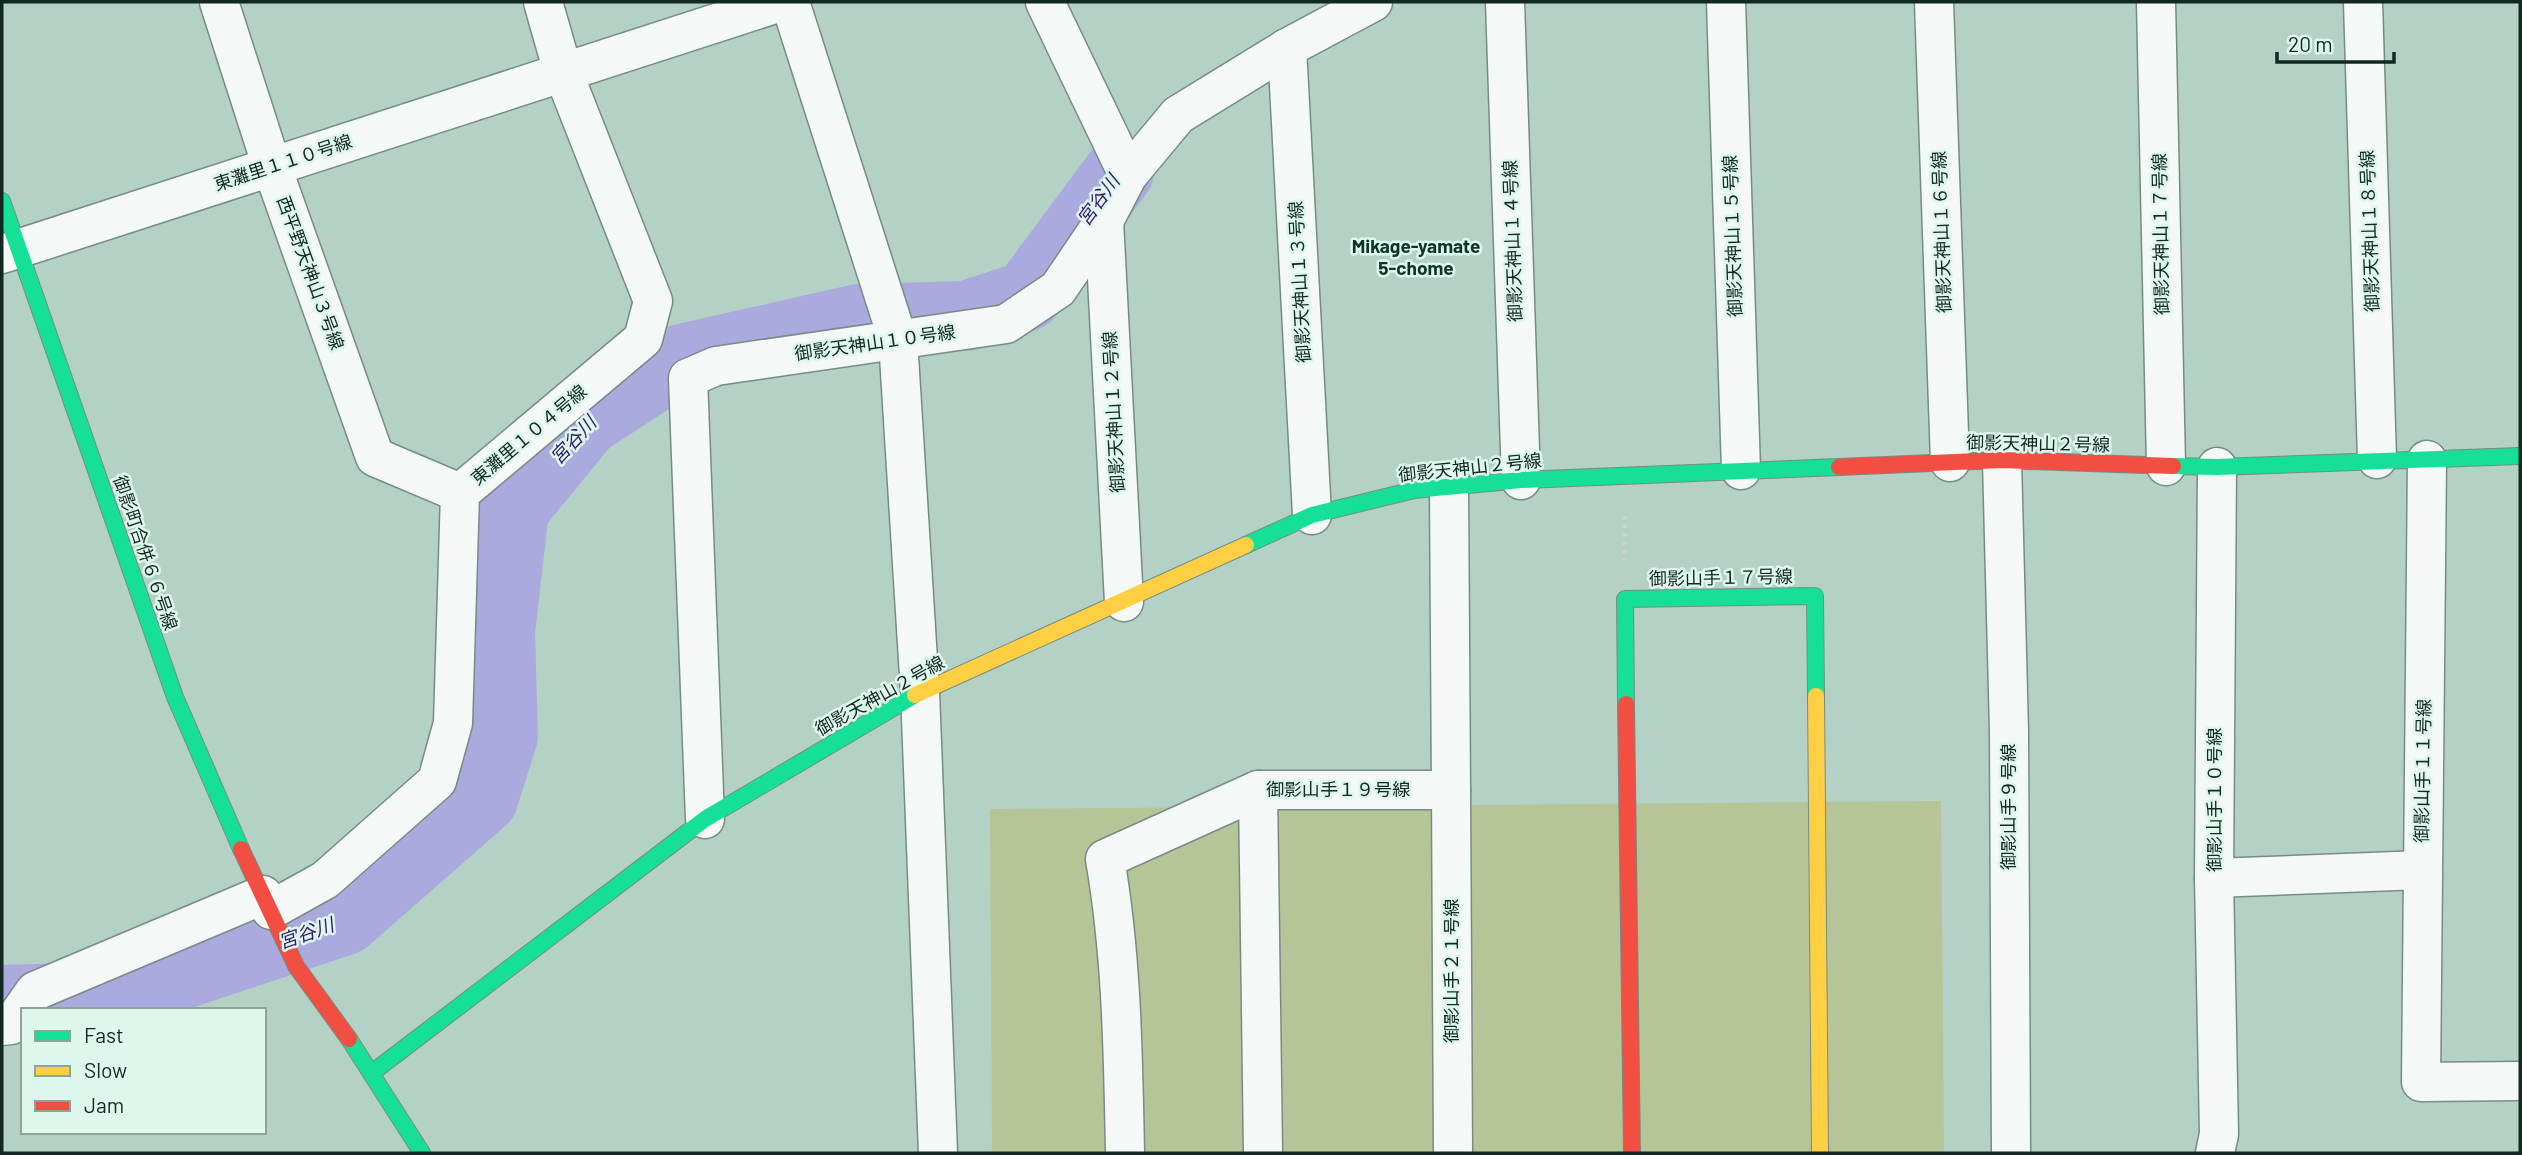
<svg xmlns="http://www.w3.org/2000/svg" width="2522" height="1155" viewBox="0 0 2522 1155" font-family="Barlow,'Noto Sans JP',sans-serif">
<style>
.pitch{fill:#b6c597}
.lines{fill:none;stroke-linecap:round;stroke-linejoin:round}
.river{stroke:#abaade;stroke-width:70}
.street-casing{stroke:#768c85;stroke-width:41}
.fast-casing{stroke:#768c85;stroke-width:18}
.slow-casing{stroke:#768c85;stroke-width:18}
.jam-casing{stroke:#768c85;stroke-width:18}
.path{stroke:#ccd4d1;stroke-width:4.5;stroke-dasharray:3.5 5;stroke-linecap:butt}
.street{stroke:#f4f8f6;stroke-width:38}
.fast{stroke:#16e098;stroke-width:16}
.slow{stroke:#ffcf43;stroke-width:16}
.jam{stroke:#f24e42;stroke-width:16}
.labels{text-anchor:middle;stroke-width:5;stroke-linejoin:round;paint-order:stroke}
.street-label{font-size:18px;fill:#132822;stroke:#ddf7ed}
.water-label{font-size:19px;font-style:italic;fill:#351572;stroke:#ddf7ed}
.neighbourhood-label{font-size:19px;font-weight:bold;fill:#0d3429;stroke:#ddf7ed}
</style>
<rect width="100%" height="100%" fill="#b4d1c6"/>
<!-- pitch -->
<polygon class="pitch" points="1941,801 1944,1153 992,1153 990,809"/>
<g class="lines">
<!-- river -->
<polyline class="river" points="2,1000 114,997 345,920 483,799 503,736 500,632 514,509 586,421 682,359 859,319 966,316 1027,296 1119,172"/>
<!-- street casing -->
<g class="street-casing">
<g id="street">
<polyline points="219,2 272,167 375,457 460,493"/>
<polyline points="790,2 898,340 920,692 938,1153"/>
<polyline points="1045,2 1128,175"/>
<polyline points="1505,2 1521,480"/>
<polyline points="1726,2 1741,470"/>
<polyline points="1934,2 1950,462"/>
<polyline points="2156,2 2166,466"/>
<polyline points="2363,2 2377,459"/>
<polyline points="1287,48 1312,515"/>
<polyline points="1104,221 1124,602"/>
<polyline points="2,254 781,2"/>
<polyline points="2002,460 2009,731 2011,1153"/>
<polyline points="2427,460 2421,1082 2520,1081"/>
<polyline points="1258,790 1263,1153"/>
<polyline points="1451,790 1453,1153"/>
<polyline points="705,819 688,378 716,366 1006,324 1058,289 1104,221 1128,175 1178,115 1287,48 1373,2"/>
<polyline points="2214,878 2422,870"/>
<polyline points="271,910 325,880 437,781 453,723 460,493 643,339 653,301 563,72 543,2"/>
<polyline points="2,1026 11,1025 35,991 263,895"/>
<path d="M 1125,1153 C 1123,1054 1122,957 1105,859 L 1258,790 L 1451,790 L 1449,486"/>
<polyline points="2215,1153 2219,1134 2214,878 2217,467"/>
</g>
</g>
<!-- fast casing -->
<g class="fast-casing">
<g id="fast">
<polyline points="2,201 175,697 241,849"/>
<polyline points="2173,466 2217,467 2520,456"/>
<polyline points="1246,545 1312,515 1414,490 1521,480 1839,467"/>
<polyline points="1626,704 1625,599 1815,596 1816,696"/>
<polyline points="349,1039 422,1153"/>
<polyline points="373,1072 705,819 915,695"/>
</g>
</g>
<!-- slow casing -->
<g class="slow-casing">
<g id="slow">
<polyline points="915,695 1246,545"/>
<polyline points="1816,696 1820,1153"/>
</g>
</g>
<!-- jam casing -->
<g class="jam-casing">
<g id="jam">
<polyline points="1839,467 2002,460 2173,466"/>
<polyline points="1626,704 1632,1153"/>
<polyline points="241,849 296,966 349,1039"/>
</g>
</g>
<!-- path -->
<polyline class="path" points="1625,516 1625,560"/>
<!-- street -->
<use href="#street" class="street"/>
<!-- fast -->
<use href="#fast" class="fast"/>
<!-- slow -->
<use href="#slow" class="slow"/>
<!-- jam -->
<use href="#jam" class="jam"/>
</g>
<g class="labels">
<!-- street labels -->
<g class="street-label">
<text transform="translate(283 163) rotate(-18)" y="6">東灘里１１０号線</text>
<text transform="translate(2370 231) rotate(-92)" y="6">御影天神山１８号線</text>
<text transform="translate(1942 232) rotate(-92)" y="6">御影天神山１６号線</text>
<text transform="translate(2161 234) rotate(-91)" y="6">御影天神山１７号線</text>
<text transform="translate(1733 236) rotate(-92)" y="6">御影天神山１５号線</text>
<text transform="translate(1513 241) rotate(-92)" y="6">御影天神山１４号線</text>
<text transform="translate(310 273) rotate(70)" y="6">西平野天神山３号線</text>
<text transform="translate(1300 282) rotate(-93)" y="6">御影天神山１３号線</text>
<text transform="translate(875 343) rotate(-8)" y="6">御影天神山１０号線</text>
<text transform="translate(1114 412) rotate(-93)" y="6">御影天神山１２号線</text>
<text transform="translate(529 435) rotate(-40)" y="6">東灘里１０４号線</text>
<text transform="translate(2038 444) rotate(1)" y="6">御影天神山２号線</text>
<text transform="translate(1470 468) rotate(-6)" y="6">御影天神山２号線</text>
<text transform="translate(145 553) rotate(71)" y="6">御影町合併６６号線</text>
<text transform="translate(1721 578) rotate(-1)" y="6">御影山手１７号線</text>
<text transform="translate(880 696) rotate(-29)" y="6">御影天神山２号線</text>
<text transform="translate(2423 771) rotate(-89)" y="6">御影山手１１号線</text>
<text x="1338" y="796">御影山手１９号線</text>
<text transform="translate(2215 800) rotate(-90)" y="6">御影山手１０号線</text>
<text transform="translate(2009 807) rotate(-90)" y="6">御影山手９号線</text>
<text transform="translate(1452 971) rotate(-90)" y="6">御影山手２１号線</text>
</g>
<!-- water labels -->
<g class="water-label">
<text transform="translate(1098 200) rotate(-54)" y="7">宮谷川</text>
<text transform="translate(573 440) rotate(-47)" y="7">宮谷川</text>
<text transform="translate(306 933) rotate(-19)" y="7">宮谷川</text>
</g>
<!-- neighbourhood labels -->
<g class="neighbourhood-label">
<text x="1416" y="253">Mikage-yamate<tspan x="1416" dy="22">5-chome</tspan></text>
</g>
</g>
<!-- border -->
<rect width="2522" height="1155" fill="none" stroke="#132822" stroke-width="7"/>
<!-- legend -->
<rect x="21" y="1008" width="245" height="126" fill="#ddf7ed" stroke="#8ca49c" stroke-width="2"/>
<rect x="35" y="1031" width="35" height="10" fill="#16e098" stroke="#8ca49c" stroke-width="2"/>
<text x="84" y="1043" font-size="21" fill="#132822">Fast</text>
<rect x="35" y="1066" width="35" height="10" fill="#ffcf43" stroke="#8ca49c" stroke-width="2"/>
<text x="84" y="1078" font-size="21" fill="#132822">Slow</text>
<rect x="35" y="1101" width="35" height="10" fill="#f24e42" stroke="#8ca49c" stroke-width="2"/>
<text x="84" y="1113" font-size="21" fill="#132822">Jam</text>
<!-- scale -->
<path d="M2277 52v10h117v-10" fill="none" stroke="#132822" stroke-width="3.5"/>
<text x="2288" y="52" font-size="21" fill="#132822" stroke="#ddf7ed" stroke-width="5" paint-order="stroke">20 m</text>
</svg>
